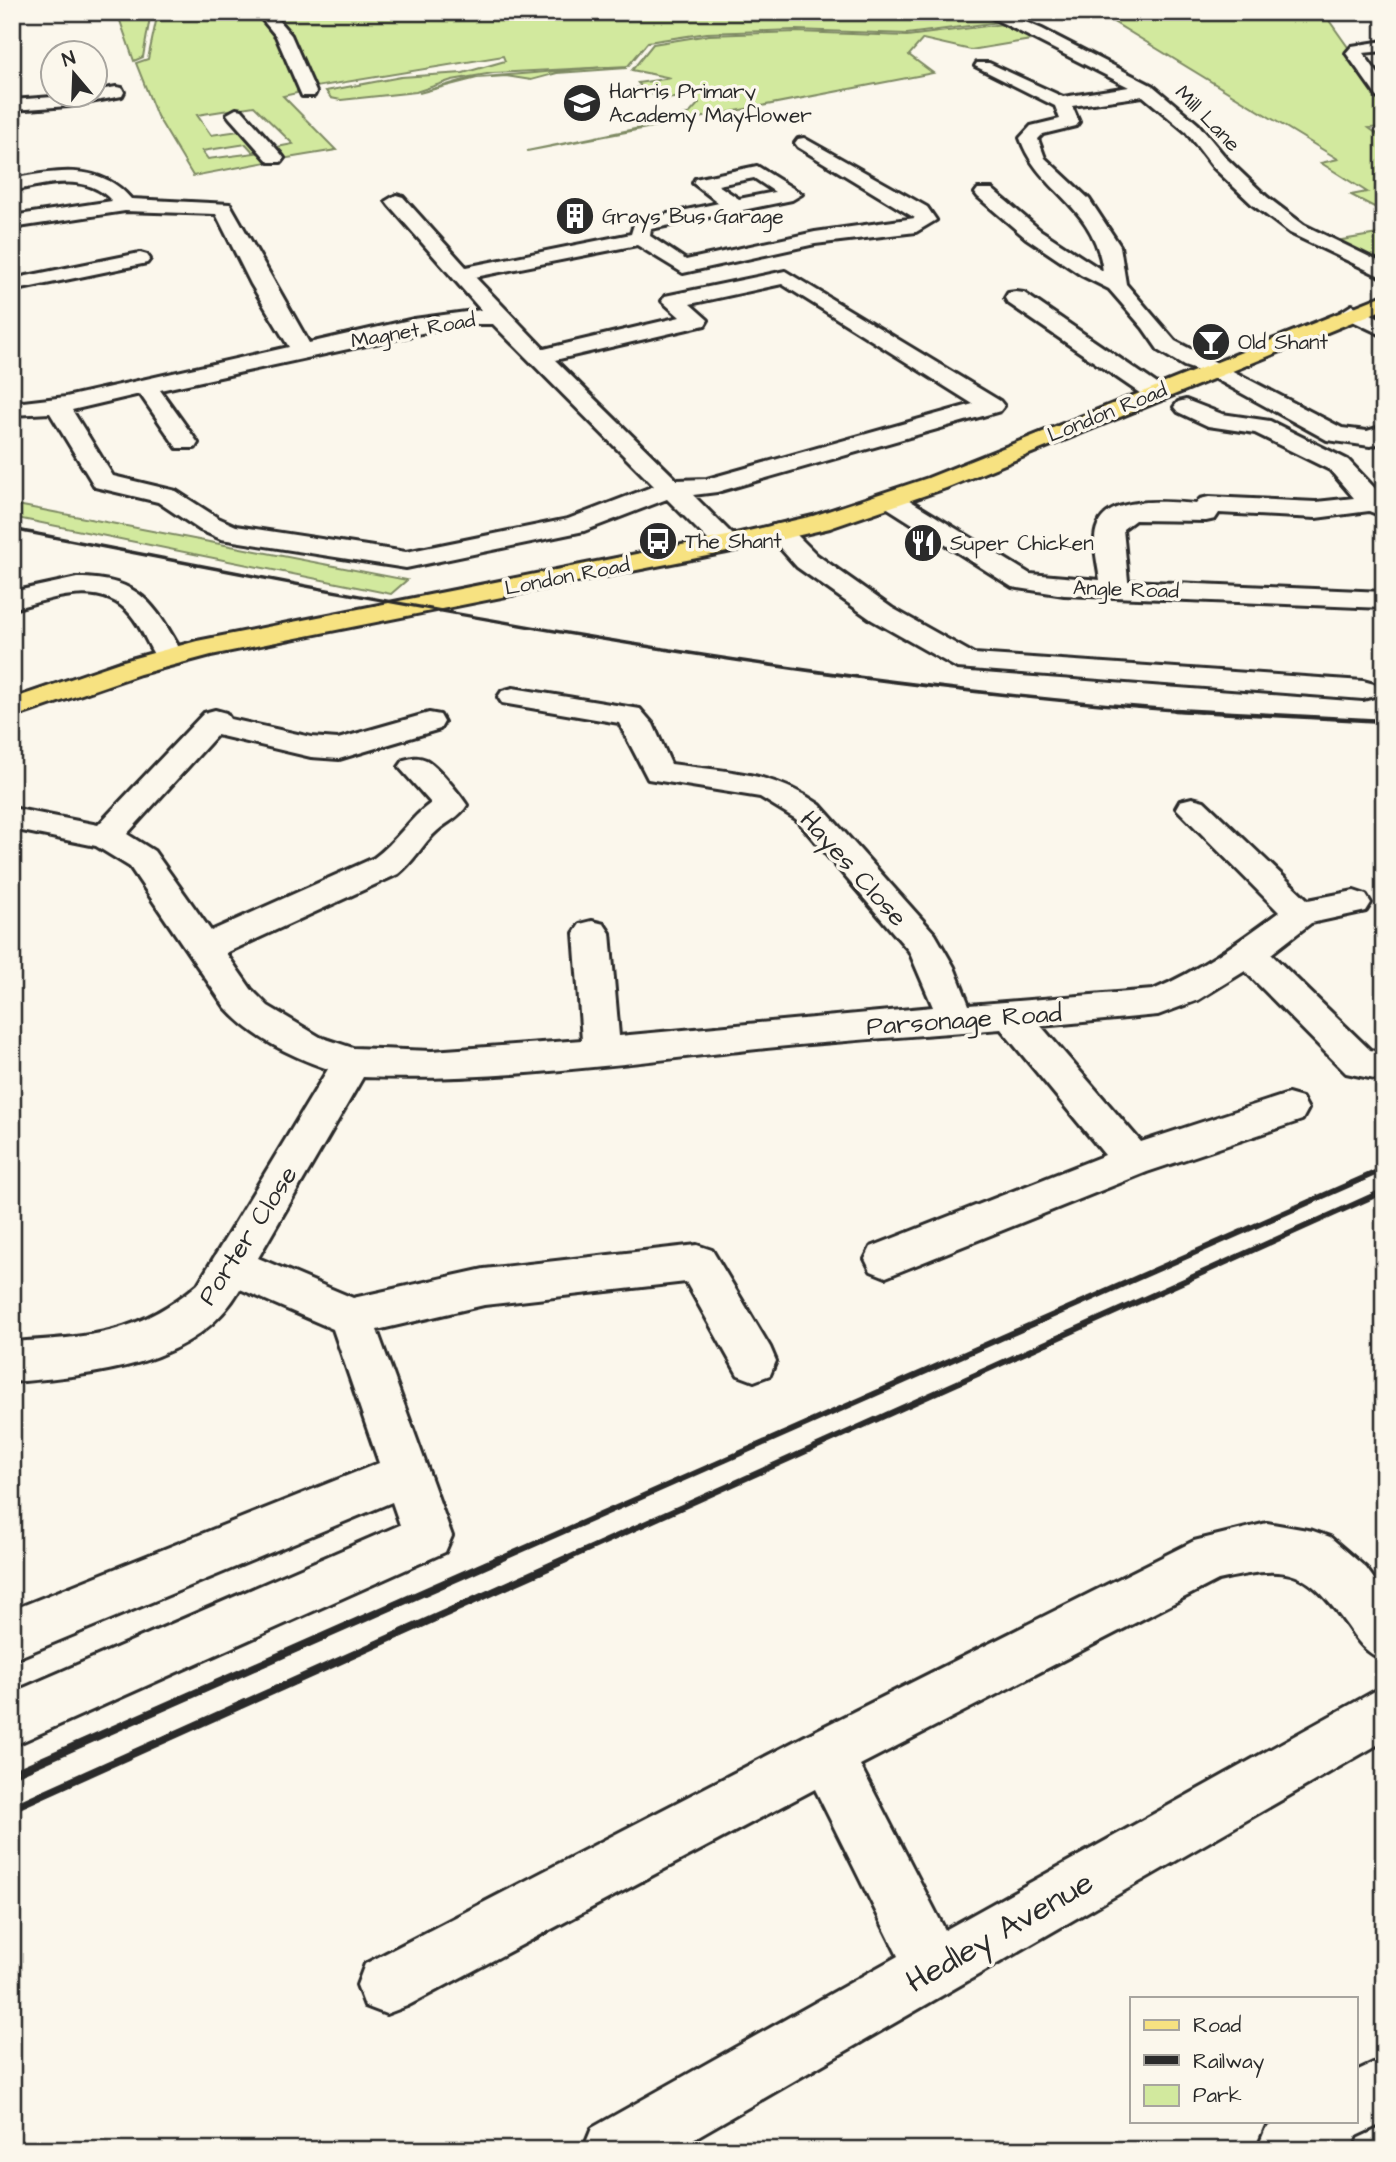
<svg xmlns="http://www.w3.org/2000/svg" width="1396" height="2162" viewBox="0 0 1396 2162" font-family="'Architects Daughter',sans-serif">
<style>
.green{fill:#d2e99e;stroke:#7e8a64;stroke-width:2}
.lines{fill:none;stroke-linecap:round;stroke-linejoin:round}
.minor-casing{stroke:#2b2b2b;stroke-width:6}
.major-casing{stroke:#2b2b2b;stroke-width:6}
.minor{fill:#fbf7ec;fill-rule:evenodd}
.major{fill:#f7e281;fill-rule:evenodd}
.rail-far3{stroke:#2b2b2b;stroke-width:3.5}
.rail-far2{stroke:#2b2b2b;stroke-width:4.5}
.rail-far1{stroke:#2b2b2b;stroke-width:6}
.rail{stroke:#2b2b2b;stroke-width:8}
.labels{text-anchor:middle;stroke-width:7;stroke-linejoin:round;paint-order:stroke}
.far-poi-label{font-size:21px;fill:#2b2b2b;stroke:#fbf7ec;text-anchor:start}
.far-street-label{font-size:21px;fill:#2b2b2b;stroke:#fbf7ec}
.street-label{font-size:26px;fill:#2b2b2b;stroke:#fbf7ec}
.near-street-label{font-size:32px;fill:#2b2b2b;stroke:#fbf7ec}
</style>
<rect width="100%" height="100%" fill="#fbf7ec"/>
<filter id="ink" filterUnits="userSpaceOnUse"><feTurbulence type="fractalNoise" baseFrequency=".0143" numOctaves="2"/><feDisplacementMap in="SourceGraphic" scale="14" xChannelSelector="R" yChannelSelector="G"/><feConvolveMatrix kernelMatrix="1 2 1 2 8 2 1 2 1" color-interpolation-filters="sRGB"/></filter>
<g filter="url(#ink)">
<!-- green -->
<g class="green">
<polygon points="117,12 151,12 143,57 134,61"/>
<polygon points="158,12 922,12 941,19 978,12 1000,22 907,34 795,30 707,33 648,42 628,66 493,73 452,80 416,92 341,100 331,98 326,91 401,77 463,73 505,61 503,56 297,90 297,93 283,96 336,150 282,159 272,148 293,144 254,106 197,115 211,135 239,131 262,150 253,152 246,144 202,151 208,159 262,152 272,161 193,176 157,116 136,63 148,59"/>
<polygon points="1097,12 1323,12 1384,98 1384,127 1369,128 1384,139 1384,212 1351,195 1367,192 1321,163 1338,159"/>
<polygon points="1003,24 1037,39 971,50 923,39 909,55 933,73 527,151 669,122 690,113 699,103 696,95 659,100 647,90 635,88 642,87 638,83 671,78 632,70 653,44 709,35 797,32 907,36"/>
<polygon points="606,67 627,68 557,73 531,80 506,76 477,78 419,93 471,78"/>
<polygon points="1384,233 1384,263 1336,241"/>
<polygon points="12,504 407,580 391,594 12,517"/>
</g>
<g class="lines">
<!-- minor casing -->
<g class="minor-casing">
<g id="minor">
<polygon points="256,12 271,12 291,35 316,92 314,96 302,96 276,36"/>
<path d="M 981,12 L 1002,12 L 1042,29 L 1153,86 L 1198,124 L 1227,159 L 1267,197 L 1304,225 L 1384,264 L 1384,278 L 1290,233 L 1253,205 L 1213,167 L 1186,132 L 1143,96 L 1072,106 L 1079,122 L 1076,126 L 1043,134 L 1038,139 L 1045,158 L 1089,199 L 1120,246 L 1126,284 L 1175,341 L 1342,428 L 1367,431 L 1384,426 L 1384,442 L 1370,446 L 1327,440 L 1207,374 L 1184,366 L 1159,351 L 1143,328 L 1109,289 L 1081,275 L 1026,238 L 978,197 L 975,193 L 978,189 L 992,189 L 1040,230 L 1103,271 C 1094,203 1039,193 1020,138 L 1031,126 L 1060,119 L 1055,106 L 975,66 L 977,63 L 989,63 L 1063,97 L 1129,87 Z"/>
<polygon points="1384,41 1384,51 1363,53 1384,82 1384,99 1378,98 1346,53 1352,46"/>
<polygon points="116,87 122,88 124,92 122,96 69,106 12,110 12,100 94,94 94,91"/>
<polygon points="236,109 242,110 281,154 284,158 281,162 269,162 230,118 227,114"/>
<path d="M 804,138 L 927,207 L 936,220 L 916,232 L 815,244 L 683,273 L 637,245 L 475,277 L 544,349 L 680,317 L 662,301 L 665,296 L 785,271 L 1000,401 L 1004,406 L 1000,411 L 717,492 L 693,495 L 736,538 L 740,544 L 736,550 L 718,550 L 667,499 L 584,531 L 406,568 L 221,539 L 200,530 L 158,502 L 95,487 L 50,413 L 12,415 L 12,399 L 23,402 L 66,397 L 289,347 L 251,284 L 216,214 L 125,211 L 12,228 L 12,216 L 112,201 C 87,172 45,184 12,191 L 12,179 C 55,171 100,162 131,199 L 230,204 L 309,343 L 414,319 L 481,310 L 389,205 L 386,201 L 396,195 L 403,197 L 466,267 L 631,234 L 635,221 L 719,203 L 693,183 L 695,179 L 757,166 L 802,194 L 792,200 L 651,229 L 650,236 L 686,260 L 815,232 L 915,218 L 798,147 L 795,143 L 798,139 ZM 754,178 L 775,192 L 739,199 L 718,185 ZM 782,284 L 973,404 L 707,479 L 677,480 L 555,360 L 705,325 L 708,320 L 690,304 ZM 463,324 L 493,324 L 654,486 L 568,519 L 406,552 L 236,526 L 218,518 L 176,491 L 113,476 L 72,410 L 140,394 L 177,448 L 195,448 L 198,443 L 160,390 Z"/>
<polygon points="140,253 147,255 150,259 147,263 12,291 12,279"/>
<polygon points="1016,292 1024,293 1163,388 1167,393 1163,398 1147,398 1008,303 1005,298 1008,293"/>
<polygon points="1352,305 1384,320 1384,336 1344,317 1341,312"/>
<path d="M 1186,400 L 1222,414 L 1270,421 L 1348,460 L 1384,498 L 1384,517 L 1369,511 L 1316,518 L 1219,513 L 1215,519 L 1206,521 L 1135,520 L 1123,529 L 1128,581 L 1384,592 L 1384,608 L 1064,595 L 1012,587 L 883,505 L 879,500 L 883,495 L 901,495 L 1030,574 L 1100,580 C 1098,564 1091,540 1098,525 C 1110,495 1171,502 1196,504 L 1200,499 L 1209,497 L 1316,502 L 1354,498 L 1330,470 L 1255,433 L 1208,426 L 1178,412 L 1174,407 L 1178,402 Z"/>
<polygon points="779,524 788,526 817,555 892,608 974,654 1363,681 1374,684 1378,690 1374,696 1363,699 957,668 872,620 797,567 766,532 770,526"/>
<path d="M 77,578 C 141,578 155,605 184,656 L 179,662 L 169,665 L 159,662 C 148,647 143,629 131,615 C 101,578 49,600 12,609 L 12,592 Z"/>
<path d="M 513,688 L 640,709 L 653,724 L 671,764 C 727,772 772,771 820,805 L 935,934 L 954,967 L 969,1005 L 1153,990 C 1198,971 1240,941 1279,912 L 1176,808 L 1180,801 L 1192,798 L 1204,801 L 1308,900 L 1354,891 L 1366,895 L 1371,903 L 1366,911 L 1311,923 L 1271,954 L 1370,1050 L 1384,1053 L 1384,1081 L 1346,1073 L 1245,971 L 1198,1000 L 1158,1015 L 1041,1026 L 1141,1142 L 1288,1094 L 1302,1098 L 1308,1109 L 1302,1120 L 1147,1172 L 886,1277 L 871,1271 L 865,1259 L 871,1247 L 1105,1155 L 1001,1029 C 917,1036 832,1041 748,1050 C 620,1064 492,1082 363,1077 L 258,1258 L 353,1298 L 484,1269 L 697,1245 L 712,1250 L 770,1347 L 776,1361 L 770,1375 L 754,1381 L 738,1375 L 686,1282 L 484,1305 L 377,1330 L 452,1536 L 445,1552 L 12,1746 L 12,1693 L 400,1525 L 392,1502 L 12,1660 L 12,1610 L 379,1463 L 333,1329 L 240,1289 C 195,1367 94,1375 12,1382 L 12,1342 C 89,1337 136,1336 198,1284 L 328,1069 C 289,1055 253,1038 225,1007 L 130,867 L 96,846 L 12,829 L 12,808 L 98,825 L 204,713 L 215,710 L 226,713 L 230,719 L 311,737 L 338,739 L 429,713 L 440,715 L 444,722 L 440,729 L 339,759 L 311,757 L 217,735 L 127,834 L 154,851 L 211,931 L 374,858 C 396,842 409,819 431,803 L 399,767 L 404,760 C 411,758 418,756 426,760 C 437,766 460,794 467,805 C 460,817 447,822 437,831 C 422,844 414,862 398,874 L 226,953 L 251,989 L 268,1006 L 320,1037 L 353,1048 L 432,1051 L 582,1040 L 574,933 L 580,924 L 592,921 L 604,924 L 610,933 L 619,1036 L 933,1007 L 909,951 L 796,819 L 760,797 L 648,779 L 619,723 L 502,703 L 498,697 L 502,691 Z"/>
<path d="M 1267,1523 L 1313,1531 L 1330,1537 L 1366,1568 L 1384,1593 L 1384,1660 C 1364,1652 1358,1641 1346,1624 C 1304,1565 1285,1565 1218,1580 L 860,1765 L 945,1930 L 1384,1686 L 1384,1741 L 674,2150 L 583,2150 L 592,2128 L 898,1956 L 815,1789 L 407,2006 L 386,2014 L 365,2006 L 357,1985 L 365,1964 L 807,1735 L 1194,1541 Z"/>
<polygon points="1384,2058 1384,2123 1356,2136 1353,2144 1343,2150 1257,2150 1266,2128 1276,2122 1356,2122 1356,2071"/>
</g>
</g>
<!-- major casing -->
<g class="major-casing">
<polygon id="major" points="1384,295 1384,309 946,488 830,528 727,552 211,655 140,674 12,718 12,699 120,662 197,641 727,536 813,516 928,478"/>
</g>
<!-- minor -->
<use href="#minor" class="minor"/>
<!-- major -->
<use href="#major" class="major"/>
<!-- rail-far3 -->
<path class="rail-far3" d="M 12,529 C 407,606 800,685 1202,712"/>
<!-- rail-far2 -->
<polyline class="rail-far2" points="1175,710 1384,721"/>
<!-- rail-far1 -->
<g class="rail-far1">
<polyline points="496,1561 1384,1169"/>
<polyline points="562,1561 1384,1191"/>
</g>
<!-- rail -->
<g class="rail">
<polyline points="12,1774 499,1559"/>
<polyline points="12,1808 566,1559"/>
</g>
</g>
</g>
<!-- icons -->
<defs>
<g id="school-disc" transform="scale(2.0125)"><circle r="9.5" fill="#2b2b2b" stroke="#fbf7ec"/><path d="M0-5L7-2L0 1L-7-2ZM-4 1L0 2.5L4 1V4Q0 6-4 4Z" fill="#fff"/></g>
<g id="building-disc" transform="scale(2.0125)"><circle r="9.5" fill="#2b2b2b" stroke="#fbf7ec"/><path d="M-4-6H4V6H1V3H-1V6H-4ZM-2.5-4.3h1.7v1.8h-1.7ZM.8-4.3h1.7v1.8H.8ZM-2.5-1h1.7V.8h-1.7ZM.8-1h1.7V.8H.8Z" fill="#fff"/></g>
<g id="bar-disc" transform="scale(2.0125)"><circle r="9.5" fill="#2b2b2b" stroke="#fbf7ec"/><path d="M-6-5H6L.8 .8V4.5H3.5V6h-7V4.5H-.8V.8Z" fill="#fff"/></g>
<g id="bus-disc" transform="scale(2.0125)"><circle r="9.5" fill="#2b2b2b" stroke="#fbf7ec"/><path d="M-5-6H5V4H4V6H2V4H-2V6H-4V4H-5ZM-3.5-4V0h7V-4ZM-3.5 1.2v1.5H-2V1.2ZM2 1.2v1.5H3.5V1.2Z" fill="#fff"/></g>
<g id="restaurant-disc" transform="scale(2.0125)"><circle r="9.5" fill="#2b2b2b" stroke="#fbf7ec"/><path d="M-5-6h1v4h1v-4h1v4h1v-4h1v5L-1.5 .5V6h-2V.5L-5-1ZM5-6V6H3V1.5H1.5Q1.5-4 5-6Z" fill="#fff"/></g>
</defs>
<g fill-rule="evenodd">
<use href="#school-disc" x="582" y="103"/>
<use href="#building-disc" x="575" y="216"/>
<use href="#bar-disc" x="1211" y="342"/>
<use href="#bus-disc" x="658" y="541"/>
<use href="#restaurant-disc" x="923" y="543"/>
</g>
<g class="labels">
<!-- far-poi labels -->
<g class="far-poi-label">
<text x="609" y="98">Harris Primary<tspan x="609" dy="24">Academy Mayflower</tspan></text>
<text x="602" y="223">Grays Bus Garage</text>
<text x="1238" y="349">Old Shant</text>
<text x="685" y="548">The Shant</text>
<text x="950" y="550">Super Chicken</text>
</g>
<!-- far-street labels -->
<g class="far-street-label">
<text transform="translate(1208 118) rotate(46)" y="7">Mill Lane</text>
<text transform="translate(413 330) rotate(-10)" y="7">Magnet Road</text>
<text transform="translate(1107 412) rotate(-22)" y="7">London Road</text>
<text transform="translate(567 576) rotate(-11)" y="7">London Road</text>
<text transform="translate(1126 589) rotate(2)" y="7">Angle Road</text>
</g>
<!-- street labels -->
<g class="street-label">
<text transform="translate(854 868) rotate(48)" y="9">Hayes Close</text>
<text transform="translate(964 1019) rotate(-4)" y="9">Parsonage Road</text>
<text transform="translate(247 1235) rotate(-57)" y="9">Porter Close</text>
</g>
<!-- near-street labels -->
<g class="near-street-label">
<text transform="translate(999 1931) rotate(-30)" y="11">Hedley Avenue</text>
</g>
</g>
<!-- margin -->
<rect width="1396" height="2162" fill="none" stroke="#fbf7ec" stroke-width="42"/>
<rect x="21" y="21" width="1354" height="2120" fill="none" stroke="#2b2b2b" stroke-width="2.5" filter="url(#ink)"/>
<!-- legend -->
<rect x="1130" y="1997" width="228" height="126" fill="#fbf7ec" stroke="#a8a59f" stroke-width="2"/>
<rect x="1144" y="2020" width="35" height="10" fill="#f7e281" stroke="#a8a59f" stroke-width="2"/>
<text x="1193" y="2032" font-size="21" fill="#2b2b2b">Road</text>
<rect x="1144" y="2055" width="35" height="10" fill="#2b2b2b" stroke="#a8a59f" stroke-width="2"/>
<text x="1193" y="2068" font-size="21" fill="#2b2b2b">Railway</text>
<rect x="1144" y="2085" width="35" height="21" fill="#d2e99e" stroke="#a8a59f" stroke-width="2"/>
<text x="1193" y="2102" font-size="21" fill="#2b2b2b">Park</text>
<!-- north arrow -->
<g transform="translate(74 74) rotate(341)"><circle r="33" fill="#fbf7ec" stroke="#a8a59f" stroke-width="2"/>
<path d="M0-5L12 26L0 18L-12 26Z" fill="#2b2b2b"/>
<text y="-10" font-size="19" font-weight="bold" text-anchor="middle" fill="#2b2b2b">N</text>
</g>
</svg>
